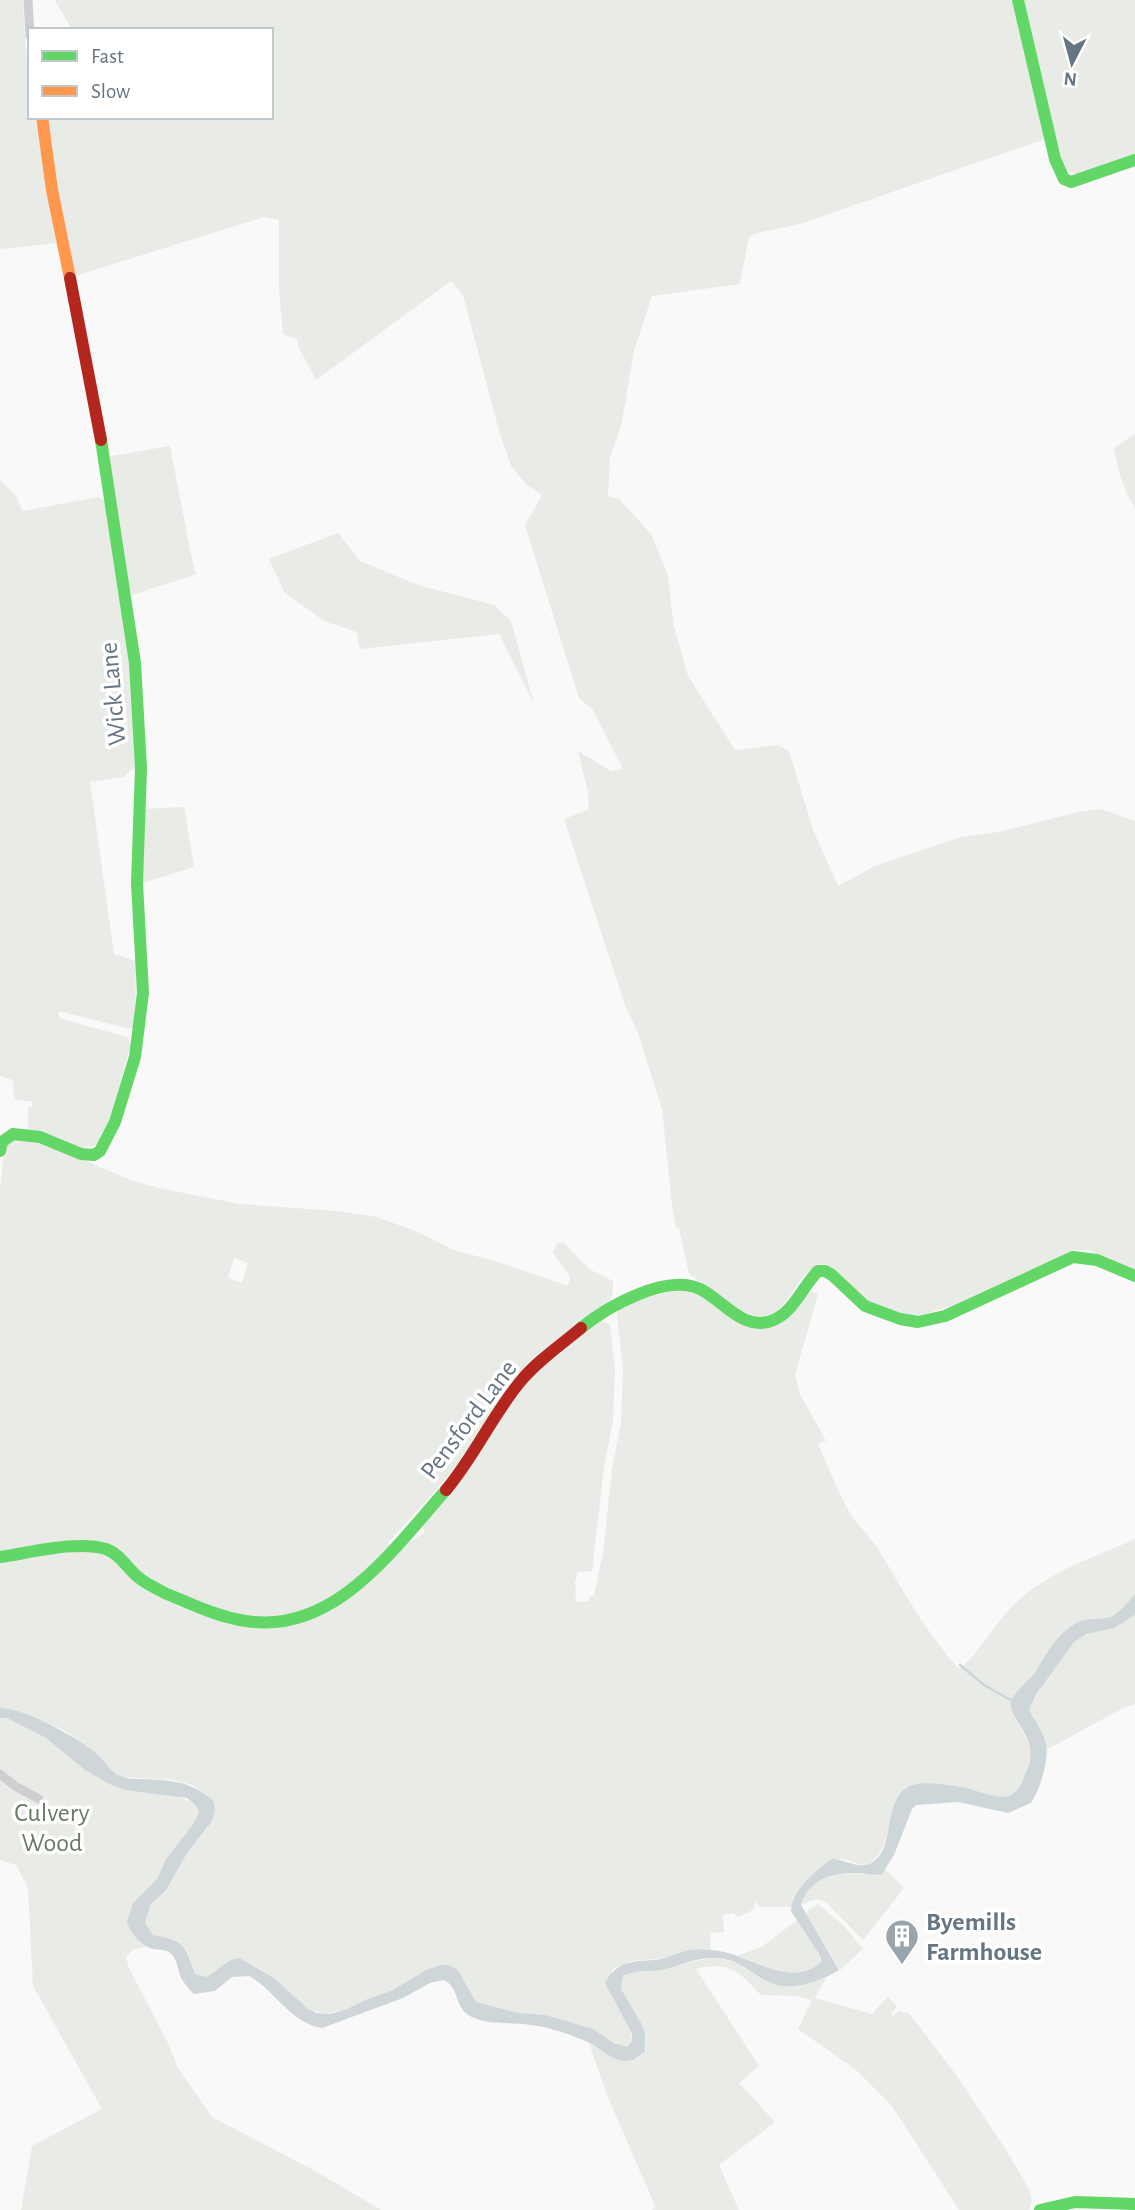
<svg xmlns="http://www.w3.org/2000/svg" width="1135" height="2210" viewBox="0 0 1135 2210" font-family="'Alegreya Sans',sans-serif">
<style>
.green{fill:#e8ebe6;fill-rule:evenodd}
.water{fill:#ced6d9}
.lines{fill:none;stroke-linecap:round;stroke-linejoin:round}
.stream{stroke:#ced6d9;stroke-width:2.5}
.street{stroke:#cecfd0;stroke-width:9}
.fast{stroke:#63d668;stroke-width:12}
.slow{stroke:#ff974d;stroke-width:12}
.jam{stroke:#b3261e;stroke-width:12}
.labels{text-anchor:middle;stroke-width:7;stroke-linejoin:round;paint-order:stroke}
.street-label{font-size:26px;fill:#657683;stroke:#fff}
.park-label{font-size:26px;fill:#687a64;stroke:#fff}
.poi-label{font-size:26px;font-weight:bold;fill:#657683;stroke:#fff;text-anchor:start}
</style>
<rect width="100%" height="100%" fill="#f9f9f9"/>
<!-- green -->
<g class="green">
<path d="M 0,0 L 23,0 C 24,39 30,78 30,117 L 35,117 L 57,243 L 3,249 L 0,247 Z"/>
<path d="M 55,0 L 1014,0 L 1045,139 L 800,224 L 757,233 L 749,237 L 740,284 L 652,296 L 634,351 L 621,426 L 610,457 L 608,496 L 619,499 L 651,534 L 668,575 L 673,622 L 688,676 L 735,750 L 778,745 L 789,751 L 813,830 L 838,886 L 875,866 L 961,837 L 999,832 L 1078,812 L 1101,809 L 1135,821 L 1135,1271 L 1089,1250 L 1074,1250 L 951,1306 L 919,1316 L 902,1315 L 867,1302 L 835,1270 L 824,1263 C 818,1266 810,1269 805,1275 C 789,1294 778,1327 745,1314 L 689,1274 L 679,1228 L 676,1228 L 673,1213 L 662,1109 L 638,1033 L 625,1005 L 564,819 L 589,809 L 588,792 L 578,751 L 611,771 L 623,769 L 593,710 L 579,698 L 525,525 L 542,495 L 526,484 L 511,466 L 499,431 L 463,295 L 451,281 L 316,380 L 297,344 L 298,340 L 283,334 L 279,289 L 279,220 L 264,217 L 75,276 L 57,190 L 46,117 L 271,117 L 271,30 L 72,30 Z"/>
<path d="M 1024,0 L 1135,0 L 1135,154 L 1077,174 C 1064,172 1062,162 1058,151 Z"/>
<path d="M 1135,434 L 1135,508 C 1123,489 1118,470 1114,448 Z"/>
<polygon points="170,446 194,570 197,574 132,595 128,591 136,766 123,777 90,782 114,954 136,961 135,1027 130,1029 58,1011 59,1018 127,1037 131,1043 112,1114 96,1145 79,1149 41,1132 28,1129 28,1107 32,1107 33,1102 14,1099 13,1080 0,1076 0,480 16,496 22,511 99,497 105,501 107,461 111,456"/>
<polygon points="338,533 360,561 418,585 494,605 511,621 534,704 499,634 360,649 357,632 324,621 284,592 269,559"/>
<polygon points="184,807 194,867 140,884 142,809"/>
<path d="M 14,1137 L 40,1141 L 130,1180 L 163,1189 L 240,1204 L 336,1211 L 377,1217 L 418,1232 L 454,1250 L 498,1262 L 568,1286 L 570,1277 L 553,1253 L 557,1243 L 563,1242 L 589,1269 L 613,1281 L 613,1293 L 610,1302 L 581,1323 L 480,1432 L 451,1473 L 388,1543 L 396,1550 L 424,1533 L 422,1521 L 531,1378 L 599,1320 L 610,1324 L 615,1369 L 613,1421 L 604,1468 L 592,1571 L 578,1572 L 575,1582 L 576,1602 L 589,1601 L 589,1596 L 594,1596 L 603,1553 L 612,1469 L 621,1422 L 623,1369 L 617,1315 L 619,1306 C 639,1302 675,1285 694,1293 C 712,1300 727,1316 745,1324 L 794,1310 L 810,1291 L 818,1294 L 795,1375 L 800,1394 L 826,1441 L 818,1444 C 829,1467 837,1492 850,1513 C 858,1527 872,1538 880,1552 C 904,1592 927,1634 959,1669 C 979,1654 991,1629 1008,1611 C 1042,1573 1091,1559 1135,1539 L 1135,1594 C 1126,1605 1116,1617 1101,1618 C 1094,1618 1087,1618 1081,1621 C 1054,1632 1052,1653 1036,1671 C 1028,1680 1017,1688 1012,1700 C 1006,1713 1032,1739 1032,1758 C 1032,1765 1026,1771 1024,1778 C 1021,1784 1019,1791 1012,1795 C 999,1802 979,1791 965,1788 C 949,1784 917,1780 903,1790 C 884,1804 897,1844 868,1865 C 857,1865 850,1860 841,1859 C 822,1858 797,1891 791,1907 L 761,1907 L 755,1902 L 753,1910 L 738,1917 L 733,1913 L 723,1915 L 724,1932 L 710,1933 L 711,1950 L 689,1950 L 666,1958 L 632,1961 L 613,1969 C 601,1997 629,2015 632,2041 L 627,2048 L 614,2043 L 593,2029 L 570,2022 L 545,2015 L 519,2013 L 476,2002 L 464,1980 L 426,1970 L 393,1990 L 370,1998 L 347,2009 L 324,2014 L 308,2009 L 259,1968 L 240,1958 C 224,1962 220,1971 206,1977 L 195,1974 C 186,1944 184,1941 153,1935 L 145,1923 L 151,1904 L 173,1878 L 186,1855 L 208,1828 L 210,1798 L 192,1785 L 174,1780 L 122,1777 L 109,1768 L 97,1754 L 62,1729 L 7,1708 L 0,1708 L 0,1559 L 99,1550 L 138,1581 L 197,1600 L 143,1576 L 109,1545 L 96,1541 L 0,1556 L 0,1190 L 5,1144 ZM 234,1258 L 248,1263 L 242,1283 L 228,1278 Z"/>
<path d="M 1135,1615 L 1135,1704 L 1125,1707 L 1046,1750 L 1045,1740 L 1029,1710 C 1040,1689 1062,1646 1084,1635 C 1100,1627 1120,1626 1135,1615 Z"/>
<path d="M 0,1718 L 7,1718 C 21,1725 37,1731 50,1741 C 73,1758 92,1779 121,1789 C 142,1796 191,1789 199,1812 L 194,1823 L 166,1859 L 157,1879 L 133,1903 L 143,1944 L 147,1946 L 132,1950 L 126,1957 L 129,1968 L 168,2043 L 178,2068 L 212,2117 L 317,2172 L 381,2210 L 21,2210 L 32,2146 L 102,2109 L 33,1986 L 28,1888 L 16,1865 L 0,1860 Z"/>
<path d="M 885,1869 L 904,1888 L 863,1940 L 826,1902 C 817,1898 810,1899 802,1906 C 805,1870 852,1871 878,1876 Z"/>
<polygon points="818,1904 843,1925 863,1949 840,1970 806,1914 809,1909"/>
<path d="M 797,1920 L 821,1956 L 821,1962 C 794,1986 765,1964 737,1956 L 763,1946 Z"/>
<path d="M 714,1957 L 744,1965 L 773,1984 L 801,1985 L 826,1978 L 815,1998 L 872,2014 L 888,1996 L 897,2007 L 891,2013 L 893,2016 L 899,2011 L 909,2013 L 957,2076 L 1006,2150 L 1030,2191 L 1032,2201 L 1029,2210 L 959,2210 L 892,2106 L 856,2070 L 798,2029 L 812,2000 L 797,1996 L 761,1995 C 738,1971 730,1961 696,1969 L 759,2066 L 739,2083 L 775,2122 L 719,2165 L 739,2210 L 651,2210 L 656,2208 L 607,2095 L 589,2043 L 616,2059 L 637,2059 L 646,2050 L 645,2036 L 621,1989 L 623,1976 L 635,1971 L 662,1969 Z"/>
</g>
<!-- water -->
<path class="water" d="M 1135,1594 L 1135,1615 L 1114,1628 L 1086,1634 L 1074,1642 L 1037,1693 L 1029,1710 C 1034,1720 1044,1733 1046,1744 C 1049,1761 1040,1789 1031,1803 L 1008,1813 L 958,1802 L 916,1805 L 912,1809 L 894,1855 L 882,1874 C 875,1876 868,1874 860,1873 C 834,1872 810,1877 801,1905 L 839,1970 C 822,1981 791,1992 771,1983 C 752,1975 747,1964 724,1959 C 705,1954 684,1964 666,1969 C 651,1972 638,1969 623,1976 L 621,1989 L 642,2025 L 645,2033 L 645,2051 C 637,2059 629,2064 616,2059 C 606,2055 598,2047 588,2042 C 571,2035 550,2027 531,2025 C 511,2021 485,2027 467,2014 C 454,2004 459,1986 443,1980 L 430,1983 L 403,1998 L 322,2028 C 290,2023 275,1990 249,1976 L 232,1977 L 215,1991 L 194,1994 C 190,1990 186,1986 183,1981 C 177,1972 179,1959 169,1952 C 164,1949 158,1950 153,1949 C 140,1945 131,1934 127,1922 L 133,1903 L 157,1879 L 166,1859 L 194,1823 L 199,1812 L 196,1806 L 187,1798 L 124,1790 L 109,1784 L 85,1770 L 46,1738 L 7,1718 L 0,1718 L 0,1708 C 25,1708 78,1738 97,1754 C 106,1761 109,1772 121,1776 C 127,1779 135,1779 142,1779 C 174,1781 187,1780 213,1800 L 215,1810 L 212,1821 L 186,1855 L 166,1890 L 151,1904 L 145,1923 L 153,1935 C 185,1941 185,1945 195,1974 L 206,1977 C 219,1971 225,1959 240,1958 L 274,1978 L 308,2009 L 317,2013 L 330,2014 L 347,2009 L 365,2000 L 393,1990 L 426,1970 L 441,1965 L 448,1965 L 458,1970 L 476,2002 L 519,2013 L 545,2015 L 570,2022 L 593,2029 L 614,2043 L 627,2047 L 632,2041 L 632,2034 L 605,1983 C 616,1962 632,1961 654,1960 C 666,1959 677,1953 689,1950 C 695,1949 704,1950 711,1950 C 748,1952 789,1991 821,1962 L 821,1957 L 791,1911 C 792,1890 816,1870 832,1859 C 844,1859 858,1869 869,1864 C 899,1852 879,1795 913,1785 C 927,1781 947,1785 961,1787 C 977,1789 1003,1805 1016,1791 C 1022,1786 1023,1779 1026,1772 C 1044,1738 1003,1717 1012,1699 C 1018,1688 1028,1681 1036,1671 C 1037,1670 1040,1664 1041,1662 C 1051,1647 1060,1632 1076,1623 C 1088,1616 1100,1621 1112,1616 C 1120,1612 1129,1601 1135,1594 Z"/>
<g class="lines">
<!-- stream -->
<polyline class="stream" points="960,1665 984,1685 1014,1702"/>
<!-- street -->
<g class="street">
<polyline points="28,0 30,36"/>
<polyline points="0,1774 15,1786 39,1799"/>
</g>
<!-- fast -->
<g class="fast">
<polyline points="1018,0 1055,159 1064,179 1071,182 1135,160"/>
<polyline points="0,1151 2,1142 13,1134 40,1137 81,1154 94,1155 100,1151 115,1122 135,1057 143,993 137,883 141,768 135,663 101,440"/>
<path d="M 581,1328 C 607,1307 666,1273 700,1289 C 723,1300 742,1331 771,1321 C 793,1314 802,1287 818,1271 L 825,1271 L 832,1275 L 865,1306 L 900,1319 L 918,1322 L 945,1316 L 1073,1257 L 1097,1260 L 1135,1276"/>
<path d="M 0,1557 C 30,1553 77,1540 106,1549 C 120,1554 127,1568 138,1577 C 146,1584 156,1588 165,1593 C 191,1604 218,1617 246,1621 C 335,1635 394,1548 446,1490"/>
<polyline points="1040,2210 1075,2202 1135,2204"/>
</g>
<!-- slow -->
<polyline class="slow" points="42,117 52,190 70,278"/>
<!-- jam -->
<g class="jam">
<polyline points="70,278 101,440"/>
<path d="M 446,1490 C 474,1457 492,1416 520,1382 C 537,1361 561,1345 581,1328"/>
</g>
</g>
<!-- icons -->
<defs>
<g id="building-pin" transform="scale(1.75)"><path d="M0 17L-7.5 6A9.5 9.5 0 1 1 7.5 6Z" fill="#99a4ac" stroke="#fff"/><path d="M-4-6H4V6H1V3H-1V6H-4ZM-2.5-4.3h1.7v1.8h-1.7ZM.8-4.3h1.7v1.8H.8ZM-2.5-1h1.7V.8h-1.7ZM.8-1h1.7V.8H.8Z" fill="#fff"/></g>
</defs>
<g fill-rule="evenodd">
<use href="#building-pin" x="902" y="1936"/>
</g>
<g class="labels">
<!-- street labels -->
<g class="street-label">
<text transform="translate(112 694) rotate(-95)" y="9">Wick Lane</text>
<text transform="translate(468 1419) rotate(-53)" y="9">Pensford Lane</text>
</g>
<!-- park labels -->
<g class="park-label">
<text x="52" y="1821">Culvery<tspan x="52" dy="30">Wood</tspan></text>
</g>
<!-- poi labels -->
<g class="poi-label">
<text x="926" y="1930">Byemills<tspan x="926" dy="30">Farmhouse</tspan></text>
</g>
</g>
<!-- legend -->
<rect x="28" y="28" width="245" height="91" fill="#ffffff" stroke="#c1c8cd" stroke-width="2"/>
<rect x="42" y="51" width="35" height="10" fill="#63d668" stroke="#c1c8cd" stroke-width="2"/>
<text x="91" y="63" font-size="21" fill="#657683">Fast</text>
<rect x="42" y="86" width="35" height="10" fill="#ff974d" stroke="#c1c8cd" stroke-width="2"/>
<text x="91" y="98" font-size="21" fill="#657683">Slow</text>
<!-- north arrow -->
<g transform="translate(1072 63) rotate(186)" stroke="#ffffff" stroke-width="5" paint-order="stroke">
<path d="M0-5L12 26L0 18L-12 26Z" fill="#657683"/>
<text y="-10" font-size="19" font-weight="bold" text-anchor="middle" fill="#657683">N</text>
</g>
</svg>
